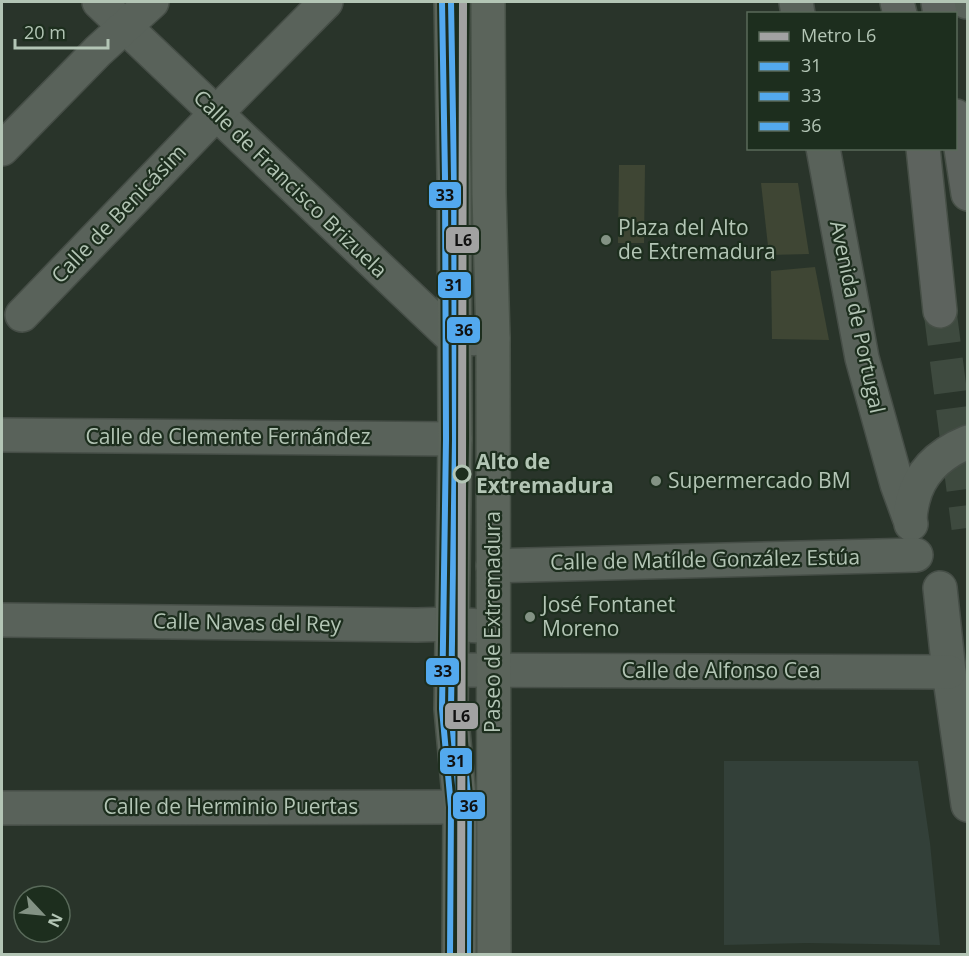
<svg xmlns="http://www.w3.org/2000/svg" width="969" height="956" viewBox="0 0 969 956" font-family="'Open Sans',sans-serif">
<style>
.medical{fill:#334039}
.green{fill:#3f4634}
.lines{fill:none;stroke-linecap:round;stroke-linejoin:round}
.highway-tunnel{stroke:#3e4a3f;stroke-width:33;stroke-dasharray:33 16;stroke-linecap:butt}
.minor-casing{stroke:#464e47;stroke-width:36}
.major-casing{stroke:#475147;stroke-width:36}
.highway-casing{stroke:#464f46;stroke-width:36}
.minor{stroke:#59625a;stroke-width:33}
.major{stroke:#5b645b;stroke-width:33}
.highway{stroke:#5d635e;stroke-width:33}
.bus-1-casing{stroke:#1d2e1e;stroke-width:10}
.bus-2-casing{stroke:#1d2e1e;stroke-width:10}
.bus-3-casing{stroke:#1d2e1e;stroke-width:10}
.bus-1{stroke:#53a9ee;stroke-width:6}
.bus-2{stroke:#53a9ee;stroke-width:6}
.bus-3{stroke:#53a9ee;stroke-width:6}
.metro-1-casing{stroke:#1d2e1e;stroke-width:12}
.metro-1{stroke:#a2a2a2;stroke-width:8}
.poi-dot{fill:#839284;stroke:#1d2e1e;stroke-width:2}
.stop-dot{fill:#1d2e1e;stroke:#b3c5b5;stroke-width:3}
.labels{text-anchor:middle;stroke-width:4.5;stroke-linejoin:round;paint-order:stroke}
.street-label{font-size:21px;fill:#b3c5b5;stroke:#1d2e1e}
.poi-label{font-size:21px;fill:#b3c5b5;stroke:#1d2e1e;text-anchor:start}
.stop-label{font-size:21px;font-weight:bold;fill:#b3c5b5;stroke:#1d2e1e;text-anchor:start}
.line-badge{stroke:#1d2e1e;stroke-width:2}
.pale-badge-label{font-size:16px;text-anchor:middle;font-weight:bold;fill:#111}
</style>
<rect width="100%" height="100%" fill="#29342a"/>
<!-- medical -->
<polygon class="medical" points="724,761 918,761 930,843 940,945 807,943 724,945"/>
<!-- green -->
<g class="green">
<polygon points="619,165 645,165 644,243 618,243"/>
<polygon points="761,183 798,183 809,254 769,255"/>
<polygon points="815,267 829,340 772,339 771,271"/>
</g>
<g class="lines">
<!-- highway-tunnel -->
<polyline class="highway-tunnel" points="940,311 968,528"/>
<!-- minor casing -->
<g class="minor-casing">
<g id="minor">
<polyline points="99,2 454,339 493,338"/>
<polyline points="796,2 798,14"/>
<polyline points="967,2 968,2"/>
<polyline points="823,148 862,358 897,484 909,517"/>
<polyline points="2,149 98,51 152,2"/>
<polyline points="22,315 231,98 326,2"/>
<polyline points="2,435 455,439"/>
<path d="M 911,524 C 909,516 911,509 913,500 C 920,471 941,453 968,442"/>
<polyline points="493,566 916,555"/>
<polyline points="940,588 949,672 968,805"/>
<polyline points="2,620 417,625 453,624 493,627"/>
<polyline points="452,670 949,672"/>
<polyline points="2,808 460,807"/>
</g>
</g>
<!-- major casing -->
<g class="major-casing">
<g id="major">
<polyline points="451,2 454,177 455,439 451,709 460,807 459,954"/>
<polyline points="488,2 489,194 493,338 494,954"/>
</g>
</g>
<!-- highway casing -->
<g class="highway-casing">
<g id="highway">
<polyline points="897,2 900,14"/>
<polyline points="938,2 940,14"/>
<polyline points="956,116 968,194"/>
<polyline points="923,148 940,311"/>
</g>
</g>
<!-- minor -->
<use href="#minor" class="minor"/>
<!-- major -->
<use href="#major" class="major"/>
<!-- highway -->
<use href="#highway" class="highway"/>
<!-- bus-1 casing -->
<g class="bus-1-casing">
<polyline id="bus-1" points="451,2 454,177 455,439 451,709 460,807 459,954"/>
</g>
<!-- bus-2 casing -->
<g class="bus-2-casing">
<polyline id="bus-2" points="442,2 445,177 446,439 442,709 451,807 450,954"/>
</g>
<!-- bus-3 casing -->
<g class="bus-3-casing">
<polyline id="bus-3" points="460,2 463,177 464,439 460,709 469,807 468,954"/>
</g>
<!-- bus-1 -->
<use href="#bus-1" class="bus-1"/>
<!-- bus-2 -->
<use href="#bus-2" class="bus-2"/>
<!-- bus-3 -->
<use href="#bus-3" class="bus-3"/>
<!-- metro-1 casing -->
<g class="metro-1-casing">
<polyline id="metro-1" points="461,954 463,2"/>
</g>
<!-- metro-1 -->
<use href="#metro-1" class="metro-1"/>
</g>
<!-- markers -->
<g class="poi-dot">
<circle cx="606" cy="240" r="6"/>
<circle cx="656" cy="481" r="6"/>
<circle cx="530" cy="617" r="6"/>
</g>
<circle class="stop-dot" cx="462" cy="474" r="8"/>
<g class="labels">
<!-- street labels -->
<g class="street-label">
<text transform="translate(290 184) rotate(44)" y="7">Calle de Francisco Brizuela</text>
<text transform="translate(119 214) rotate(-46)" y="7">Calle de Benicásim</text>
<text transform="translate(857 317) rotate(78)" y="7">Avenida de Portugal</text>
<text x="228" y="444">Calle de Clemente Fernández</text>
<text transform="translate(705 560) rotate(-1)" y="7">Calle de Matílde González Estúa</text>
<text transform="translate(493 622) rotate(-90)" y="7">Paseo de Extremadura</text>
<text transform="translate(247 623) rotate(1)" y="7">Calle Navas del Rey</text>
<text x="721" y="678">Calle de Alfonso Cea</text>
<text x="231" y="814">Calle de Herminio Puertas</text>
</g>
<!-- poi labels -->
<g class="poi-label">
<text x="618" y="235">Plaza del Alto<tspan x="618" dy="24">de Extremadura</tspan></text>
<text x="668" y="488">Supermercado BM</text>
<text x="542" y="612">José Fontanet<tspan x="542" dy="24">Moreno</tspan></text>
</g>
<!-- stop labels -->
<g class="stop-label">
<text x="476" y="469">Alto de<tspan x="476" dy="24">Extremadura</tspan></text>
</g>
</g>
<g class="line-badge">
<rect x="428" y="181" width="34" height="28" rx="6" fill="#53a9ee"/>
<rect x="445" y="226" width="35" height="28" rx="6" fill="#a2a2a2"/>
<rect x="437" y="271" width="35" height="28" rx="6" fill="#53a9ee"/>
<rect x="446" y="316" width="35" height="28" rx="6" fill="#53a9ee"/>
<rect x="425" y="657" width="35" height="29" rx="6" fill="#53a9ee"/>
<rect x="444" y="702" width="35" height="28" rx="6" fill="#a2a2a2"/>
<rect x="439" y="747" width="34" height="28" rx="6" fill="#53a9ee"/>
<rect x="452" y="791" width="34" height="29" rx="6" fill="#53a9ee"/>
</g>
<g class="pale-badge-label">
<text x="445" y="201">33</text>
<text x="463" y="246">L6</text>
<text x="454" y="291">31</text>
<text x="464" y="336">36</text>
<text x="443" y="677">33</text>
<text x="461" y="722">L6</text>
<text x="456" y="767">31</text>
<text x="469" y="812">36</text>
</g>
<!-- border -->
<rect width="969" height="956" fill="none" stroke="#b3c5b5" stroke-width="6"/>
<!-- legend -->
<rect x="747" y="12" width="210" height="138" fill="#1d2e1e" stroke="#596a5a" stroke-width="1.5"/>
<rect x="759" y="32" width="30" height="9" fill="#a2a2a2" stroke="#596a5a" stroke-width="1.5"/>
<text x="801" y="42" font-size="18" fill="#b3c5b5">Metro L6</text>
<rect x="759" y="62" width="30" height="9" fill="#53a9ee" stroke="#596a5a" stroke-width="1.5"/>
<text x="801" y="72" font-size="18" fill="#b3c5b5">31</text>
<rect x="759" y="92" width="30" height="9" fill="#53a9ee" stroke="#596a5a" stroke-width="1.5"/>
<text x="801" y="102" font-size="18" fill="#b3c5b5">33</text>
<rect x="759" y="122" width="30" height="9" fill="#53a9ee" stroke="#596a5a" stroke-width="1.5"/>
<text x="801" y="132" font-size="18" fill="#b3c5b5">36</text>
<!-- north arrow -->
<g transform="translate(42 914) rotate(116)"><circle r="28" fill="#1d2e1e" stroke="#596a5a" stroke-width="1.5"/>
<path d="M0-4.5L10 22L0 15L-10 22Z" fill="#839284"/>
<text y="-9" font-size="16" font-weight="bold" text-anchor="middle" fill="#b3c5b5">N</text>
</g>
<!-- scale -->
<path d="M15 39v9h93v-9" fill="none" stroke="#b3c5b5" stroke-width="3"/>
<text x="24" y="39" font-size="18" fill="#b3c5b5" stroke="#1d2e1e" stroke-width="4.5" paint-order="stroke">20 m</text>
</svg>
